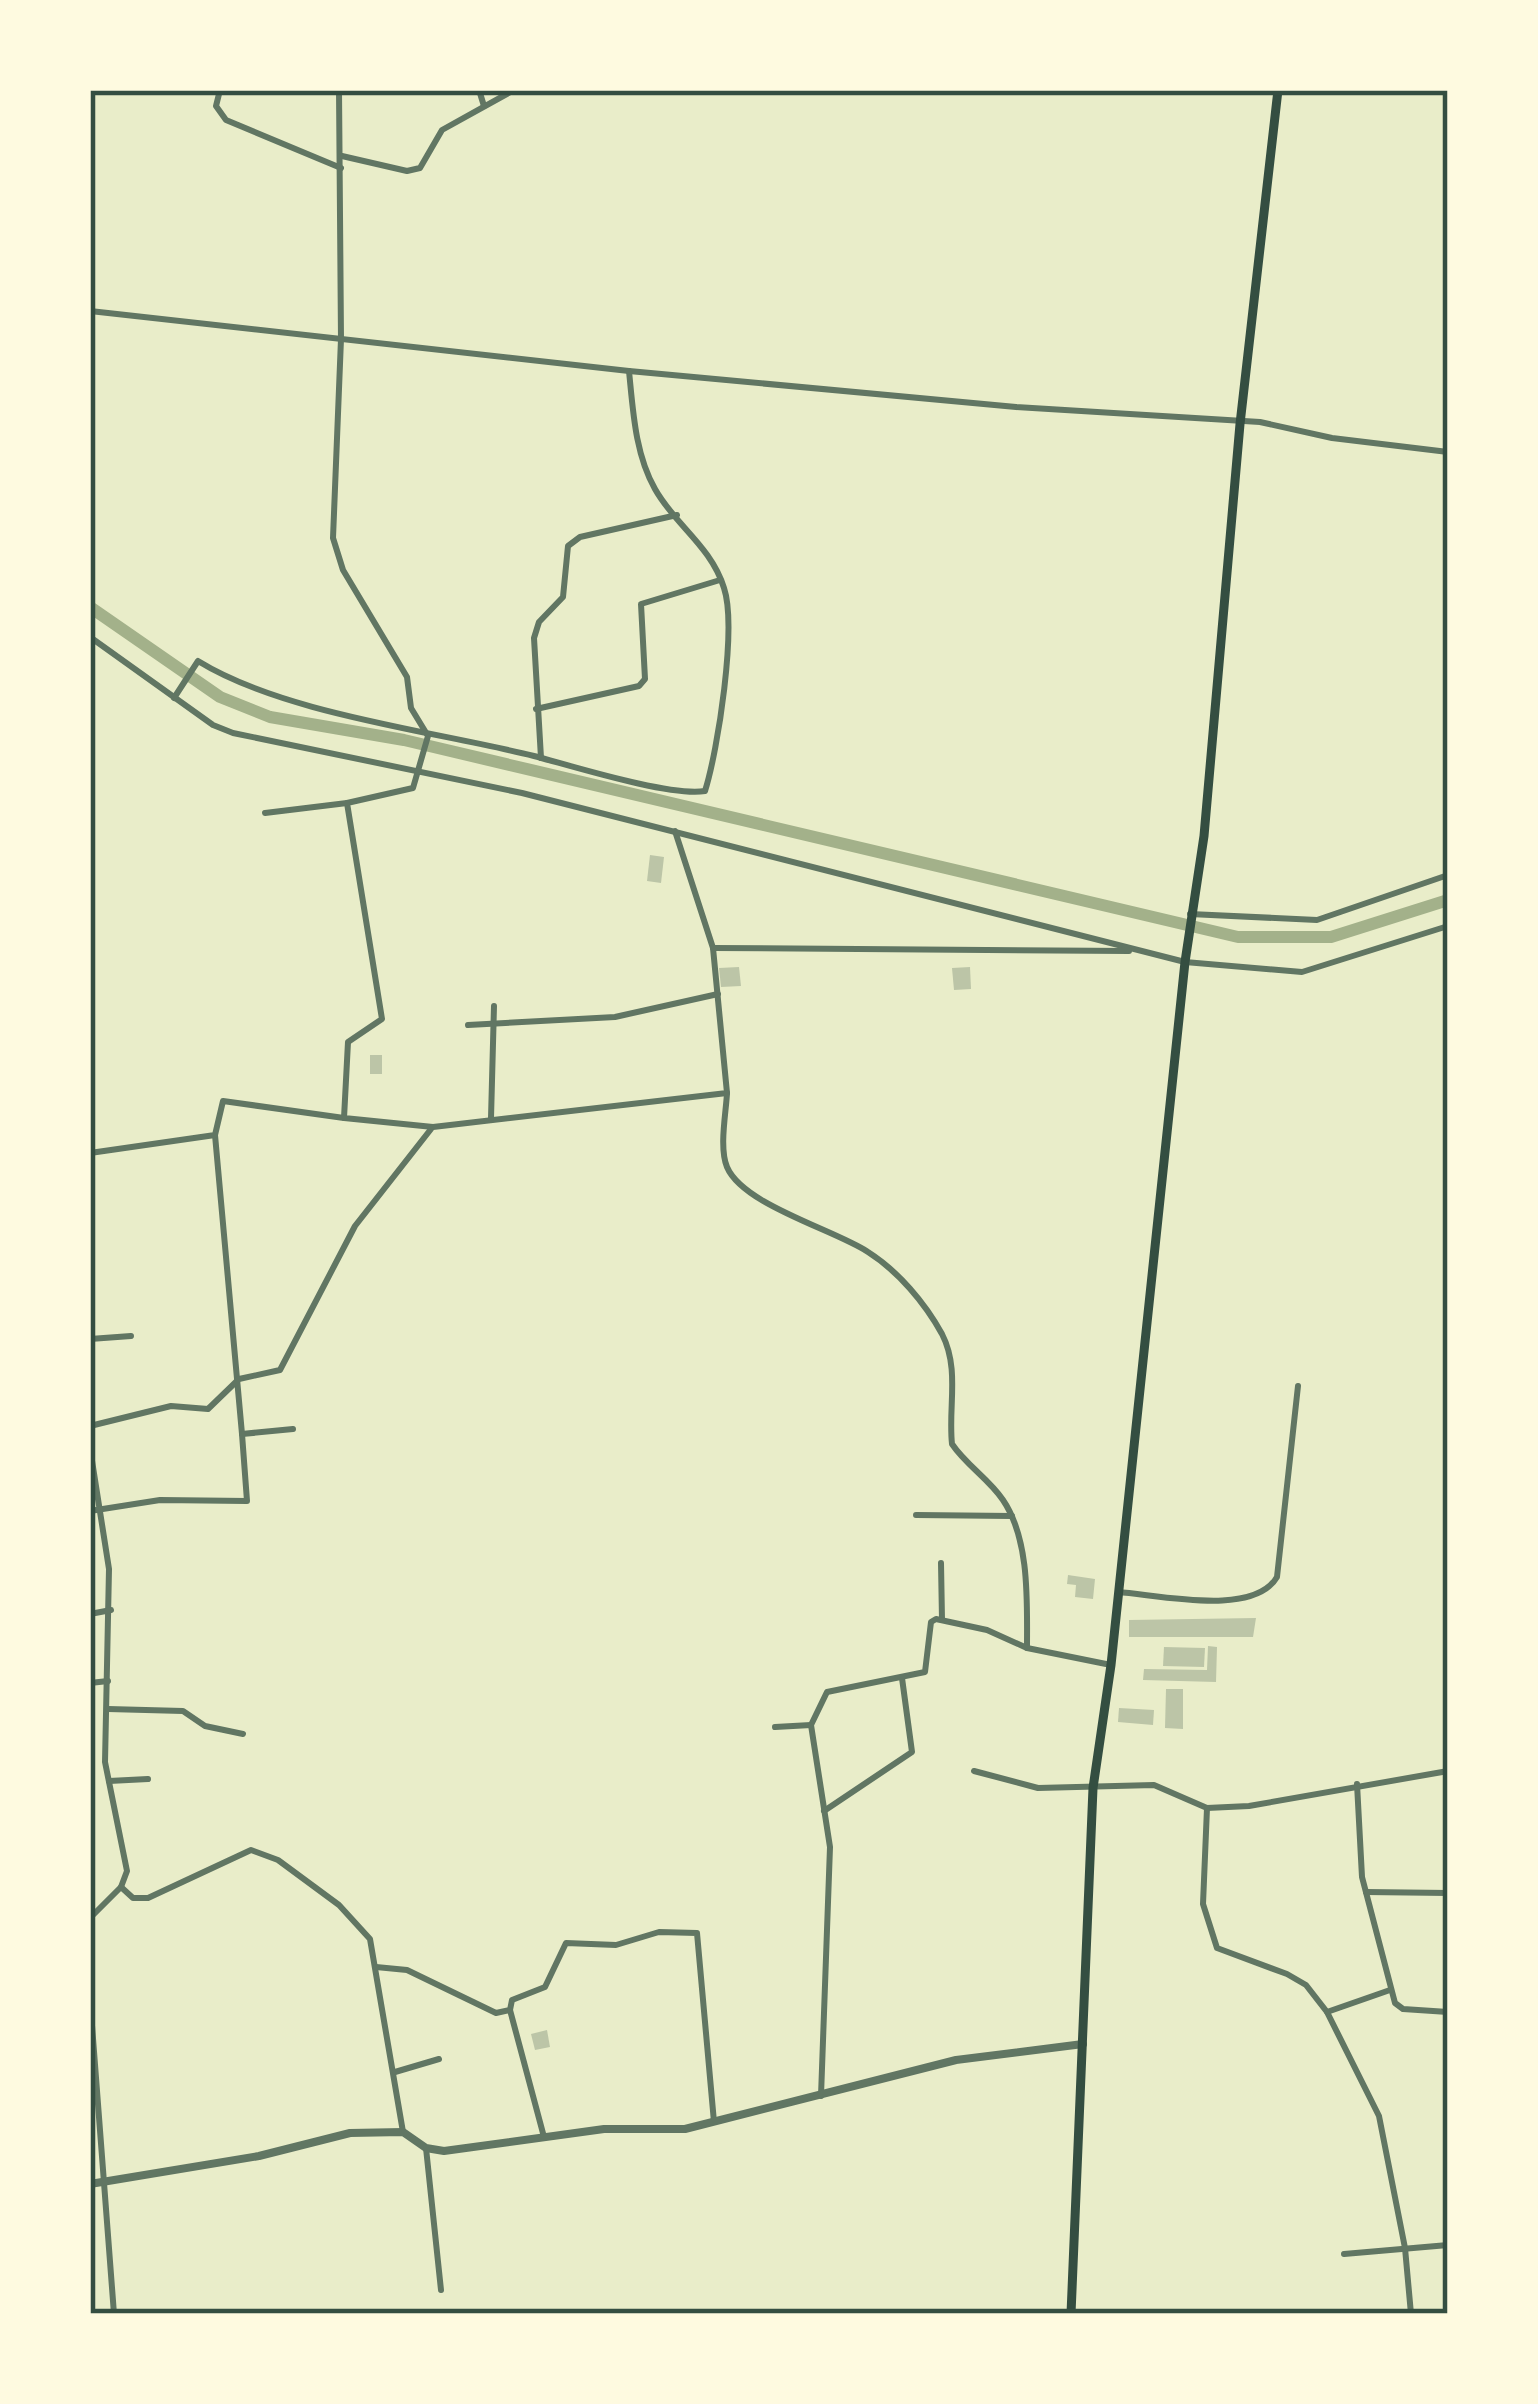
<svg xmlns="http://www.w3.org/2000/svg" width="1538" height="2404" viewBox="0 0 1538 2404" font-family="'PT Sans',sans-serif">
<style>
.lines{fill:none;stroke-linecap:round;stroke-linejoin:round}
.canal{stroke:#a3b18a;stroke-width:12}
.building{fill:#bcc5a7}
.minor{stroke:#617663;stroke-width:6}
.tertiary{stroke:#617663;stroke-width:8}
.secondary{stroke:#344e41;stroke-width:9}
.neatline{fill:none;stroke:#344e41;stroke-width:4.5}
</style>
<rect width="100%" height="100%" fill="#e9edc9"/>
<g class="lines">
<!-- canal -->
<polyline class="canal" points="90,607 220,697 270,717 404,740 1238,937 1331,937 1448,900"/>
</g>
<!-- building -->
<g class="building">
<polygon points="650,855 664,857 661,883 647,881"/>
<polygon points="739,967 741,986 721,987 719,968"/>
<polygon points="970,967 971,989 954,990 952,968"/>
<rect x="370" y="1055" width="12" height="19"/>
<polygon points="1068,1575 1095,1579 1093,1599 1075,1597 1076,1585 1067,1584"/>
<polygon points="1256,1618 1253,1637 1129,1637 1129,1620"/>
<polygon points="1208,1646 1217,1647 1216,1682 1143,1680 1144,1669 1207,1670"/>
<polygon points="1164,1647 1205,1648 1204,1667 1163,1666"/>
<polygon points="1166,1689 1183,1689 1183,1729 1165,1728"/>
<polygon points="1119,1708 1154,1710 1153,1725 1118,1722"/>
<polygon points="547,2030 550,2047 535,2050 531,2034"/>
</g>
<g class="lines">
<!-- minor -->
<g class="minor">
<polyline points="220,90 216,106 226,120 341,168"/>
<polyline points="339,90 341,339 333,538 343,570 407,677 411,708 428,736 413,788 347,803 382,1019 348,1042 344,1118 433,1127 727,1093 713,948 675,831"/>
<polyline points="479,90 484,106"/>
<polyline points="342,156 407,171 420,168 442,130 514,90"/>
<polyline points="90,311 629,371 1016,407 1260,422 1332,438 1448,452"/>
<polyline points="90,637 213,725 233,733 522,793 1185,962 1302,972 1448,926"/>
<path d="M 174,698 L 198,661 C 284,714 434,731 534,756 C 572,766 671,797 705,791 C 718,750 737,627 724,588 C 711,546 675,525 655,489 C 635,454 633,410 629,371"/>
<polyline points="536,709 639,686 645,679 641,604 720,580"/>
<polyline points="541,758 534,638 539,622 563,597 568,546 580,537 677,515"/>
<polyline points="265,813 347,803"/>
<polyline points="1190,914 1317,920 1448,875"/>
<polyline points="713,948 1129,951"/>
<polyline points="468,1025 615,1017 718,994"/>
<path d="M 727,1093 C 726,1113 719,1148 727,1167 C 743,1205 835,1230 868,1252 C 898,1271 925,1303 942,1334 C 960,1369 948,1407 952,1444 C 966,1465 989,1479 1003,1500 C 1030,1540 1027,1602 1027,1648"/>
<polyline points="491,1118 494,1006"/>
<polyline points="215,1135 242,1434 293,1429"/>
<polyline points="90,1153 215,1135 223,1101 344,1118"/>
<polyline points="90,1339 131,1336"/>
<polyline points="90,1426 171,1406 208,1409 239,1379 280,1370 355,1226 431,1129"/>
<polyline points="90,1448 109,1569 105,1762 127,1871 121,1887 90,1918"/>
<polyline points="90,1511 160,1500 247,1501 242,1434"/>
<polyline points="916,1515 1012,1516"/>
<polyline points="941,1563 942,1620"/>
<path d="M 1118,1592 C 1160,1595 1254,1617 1277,1577 L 1298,1386"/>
<polyline points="90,1614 111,1610"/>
<polyline points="90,1683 108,1681"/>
<polyline points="108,1709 183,1711 205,1726 243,1734"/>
<polyline points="775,1727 811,1725"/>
<polyline points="974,1771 1038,1788 1154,1785 1207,1808 1249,1806 1448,1771"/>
<polyline points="109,1781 148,1779"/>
<polyline points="1357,1784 1362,1877 1395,2003 1403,2009 1448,2012"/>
<polyline points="1207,1808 1203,1904 1217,1948 1287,1974 1306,1985 1327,2012 1379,2116 1405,2248 1411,2314"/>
<polyline points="824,1811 912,1752 902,1678"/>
<polyline points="121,1887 133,1898 148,1898 251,1850 278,1860 339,1905 370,1939 403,2132"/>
<polyline points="1366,1892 1448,1893"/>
<polyline points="376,1967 407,1970 496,2013 510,2010 512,2000 545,1987 566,1943 616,1945 659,1932 697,1933 714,2122"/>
<polyline points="90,1999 114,2314"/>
<polyline points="510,2010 544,2137"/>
<polyline points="1327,2012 1390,1990"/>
<polyline points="395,2072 439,2059"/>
<polyline points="821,2096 830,1847 811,1725 827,1692 925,1672 931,1622 936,1619 987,1630 1027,1648 1111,1665"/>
<polyline points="426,2148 441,2290"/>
<polyline points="1344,2254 1448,2245"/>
</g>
<!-- tertiary -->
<polyline class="tertiary" points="90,2184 259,2156 350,2133 403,2132 426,2148 444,2151 604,2129 685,2129 956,2060 1083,2044"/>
<!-- secondary -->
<polyline class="secondary" points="1071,2314 1093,1788 1111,1665 1185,962 1204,836 1240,424 1278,90"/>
</g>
<!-- border -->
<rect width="1538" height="2404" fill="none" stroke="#fefae0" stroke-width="186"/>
<rect x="93" y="93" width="1352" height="2218" class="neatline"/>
</svg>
